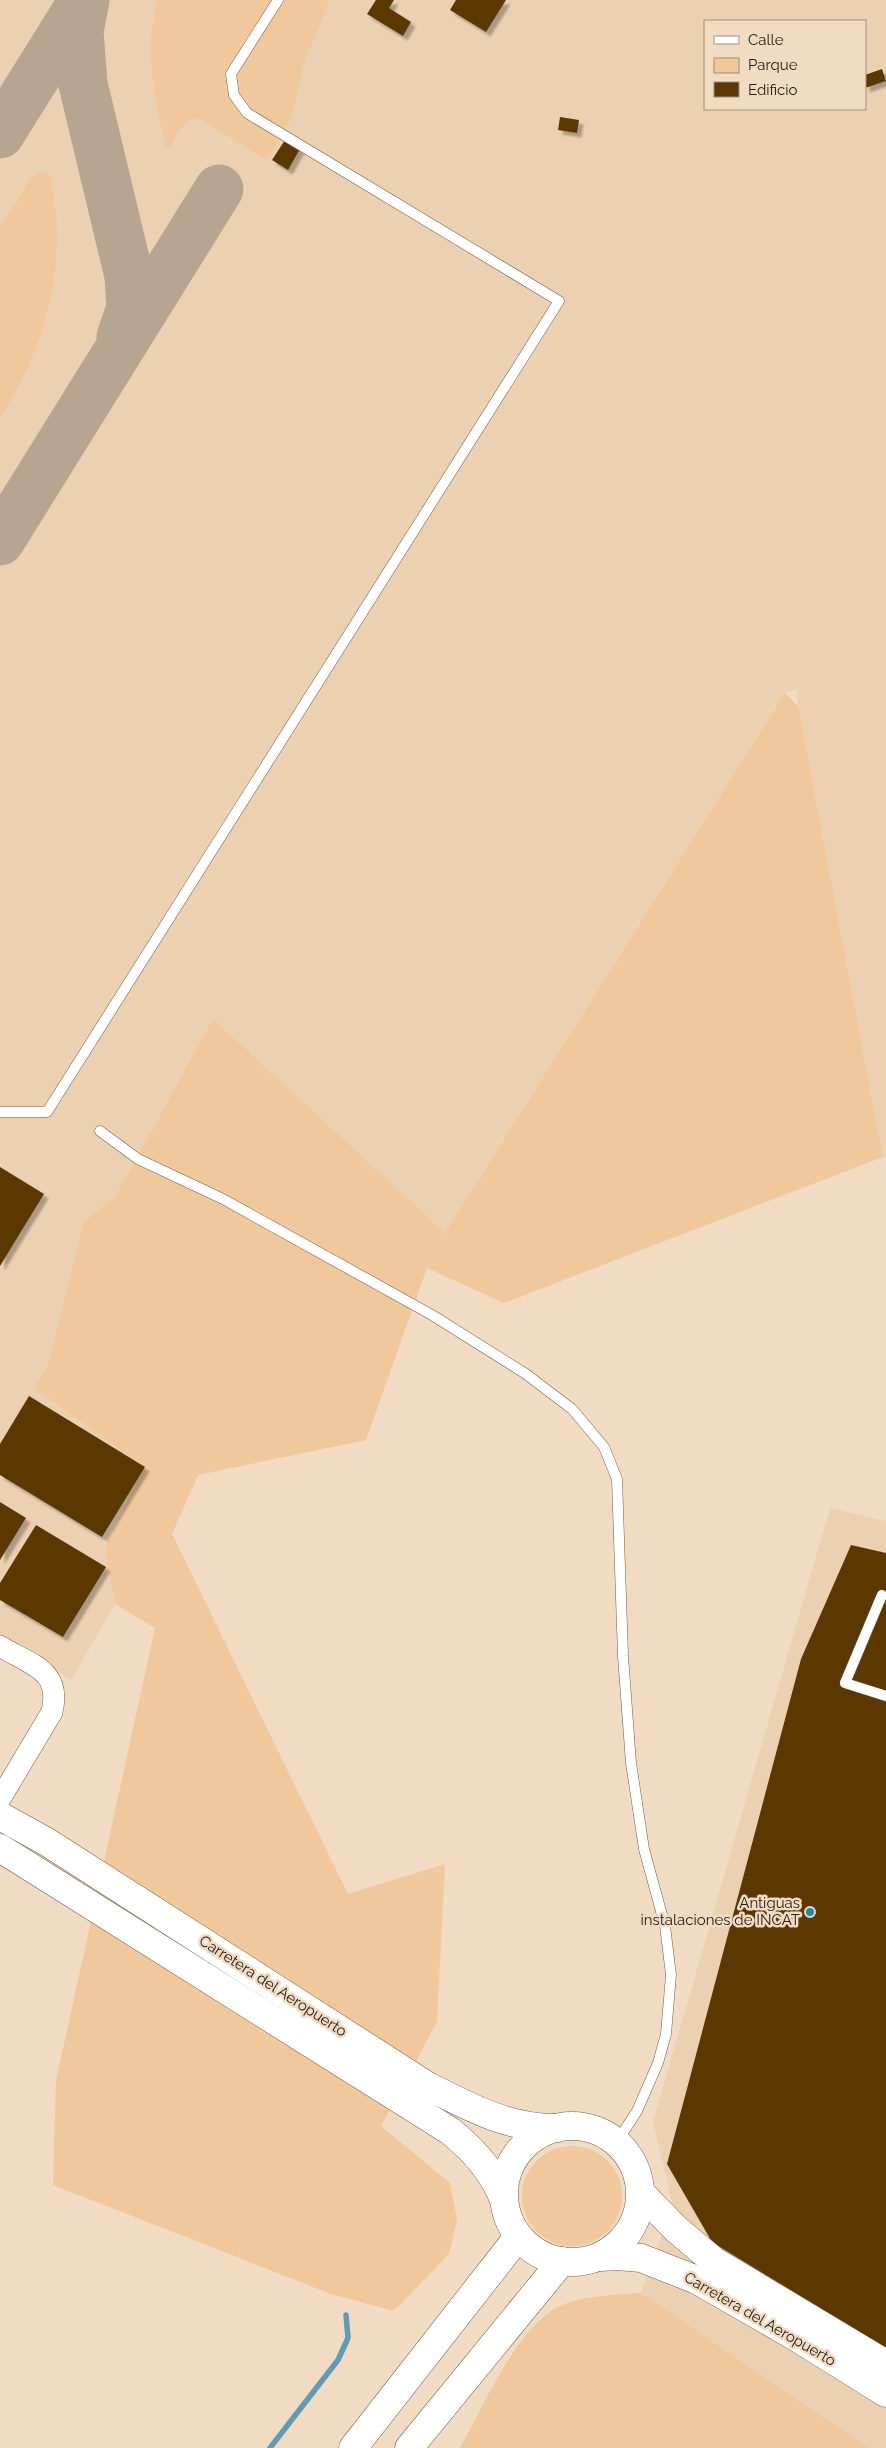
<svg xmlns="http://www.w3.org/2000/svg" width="886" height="2448" viewBox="0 0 886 2448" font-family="Raleway,sans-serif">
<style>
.built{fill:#ecd0b2;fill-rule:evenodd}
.green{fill:#f0c89b}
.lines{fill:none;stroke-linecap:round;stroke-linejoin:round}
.stream{stroke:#649ab3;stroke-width:5.5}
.taxiway{stroke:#b7a591;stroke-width:49}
.building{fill:#5a3705;filter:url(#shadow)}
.lane-casing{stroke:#715e49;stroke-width:11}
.street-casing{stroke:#715e49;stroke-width:22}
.secondary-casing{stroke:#715e49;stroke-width:29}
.primary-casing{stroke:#715e49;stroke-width:29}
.lane{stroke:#fff;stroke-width:10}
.street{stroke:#fff;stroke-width:21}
.secondary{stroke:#fff;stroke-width:28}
.primary{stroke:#fff;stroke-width:28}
.poi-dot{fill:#2287b1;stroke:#f1dbc3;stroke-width:2}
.labels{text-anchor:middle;stroke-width:5;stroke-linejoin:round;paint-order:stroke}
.poi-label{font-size:15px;fill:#251d14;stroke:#f1dbc3;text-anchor:end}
.street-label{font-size:15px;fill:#251d14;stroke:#f1dbc3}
</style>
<defs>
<filter id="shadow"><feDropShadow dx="4.5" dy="4.5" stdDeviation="1" flood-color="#0004"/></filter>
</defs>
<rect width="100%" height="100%" fill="#f1dbc3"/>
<!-- built -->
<g class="built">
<path d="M 0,0 L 886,0 L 886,1157 L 883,1157 L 796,689 L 785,693 L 445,1233 L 213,1020 L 115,1197 L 84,1222 L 48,1366 L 35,1388 L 149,1465 L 102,1537 L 115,1604 L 71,1680 L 0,1635 ZM 705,21 L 865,21 L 865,109 L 705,109 Z"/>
<polygon points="830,1508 886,1521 886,2448 869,2448 641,2293 673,2206 653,2122"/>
</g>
<!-- green -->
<g class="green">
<path d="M 157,0 L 330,0 L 305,60 L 291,118 L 269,156 L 263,158 L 200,119 C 184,116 177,135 170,147 L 165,146 C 154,97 144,50 157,0 Z"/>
<path d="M 43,171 L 48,172 L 51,177 C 68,268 48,341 0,418 L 0,228 L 32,176 Z"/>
<polygon points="785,693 799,707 883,1157 504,1303 427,1268 366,1440 198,1475 172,1534 348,1894 445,1864 437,2022 381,2126 450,2183 457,2219 449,2254 394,2311 331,2294 53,2185 56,2081 155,1628 115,1604 104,1547 145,1467 34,1388 48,1366 84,1222 115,1197 213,1019 445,1233"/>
<circle cx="572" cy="2196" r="50"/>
<path d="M 641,2293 L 869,2448 L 460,2448 C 484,2405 511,2340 551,2311 C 571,2296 616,2295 641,2293 Z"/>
</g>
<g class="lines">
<!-- stream -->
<polyline class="stream" points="270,2448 338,2360 348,2338 346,2315"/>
<!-- taxiway -->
<g class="taxiway">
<polyline points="85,0 79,31 83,84 129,276 131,308 121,337"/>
<polyline points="0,134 83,1"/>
<polyline points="0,541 219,189"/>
</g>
</g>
<!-- building -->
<g class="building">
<polygon points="376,0 394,0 389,8 411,22 403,36 367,14"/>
<polygon points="456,0 506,0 486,32 450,10"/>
<polygon points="882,69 886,81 865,88 865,75"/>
<polygon points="560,117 579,120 577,133 558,130"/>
<polygon points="285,140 300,149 288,170 272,160"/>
<polygon points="0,1167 44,1194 0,1266"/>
<polygon points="29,1396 145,1467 102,1537 0,1475 0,1444"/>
<polygon points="0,1502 26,1518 0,1560"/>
<polygon points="36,1525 106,1567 63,1637 0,1600 0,1583"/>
<polygon points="851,1545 886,1553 886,2348 712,2242 667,2164 801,1659"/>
</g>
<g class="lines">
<!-- lane casing -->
<g class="lane-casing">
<g id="lane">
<polyline points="0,1112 47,1112 559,301 247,113 234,95 231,74 278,0"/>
<polyline points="100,1131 138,1159 223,1199 432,1315 526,1374 572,1409 604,1447 617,1479 623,1656 631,1763 644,1849 665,1926 671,1975 666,2034 658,2063 637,2111 617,2142"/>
<polyline points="882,1595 845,1683 886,1696"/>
</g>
</g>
<!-- street casing -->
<g class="street-casing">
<path id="street" d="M 0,1646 C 30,1665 62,1669 52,1712 L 0,1799"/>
</g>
<!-- secondary casing -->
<g class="secondary-casing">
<g id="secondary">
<path d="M 0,1816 L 47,1842 L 426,2085 C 467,2106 509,2129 557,2128"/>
<path d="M 0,1848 L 450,2131 C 474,2150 493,2171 504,2200"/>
</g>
</g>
<!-- primary casing -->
<g class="primary-casing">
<g id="primary">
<circle cx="572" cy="2194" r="68"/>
<polyline points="641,2193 676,2229 714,2261 886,2364"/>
<polyline points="599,2257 618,2256 641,2258 697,2280 796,2337 886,2393"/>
<polyline points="353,2448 518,2237"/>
<polyline points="409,2448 562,2261"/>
</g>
</g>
<!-- lane -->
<use href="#lane" class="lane"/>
<!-- street -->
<use href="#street" class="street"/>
<!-- secondary -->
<use href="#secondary" class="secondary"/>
<!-- primary -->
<use href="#primary" class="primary"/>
</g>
<!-- markers -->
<circle class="poi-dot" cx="810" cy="1912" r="5"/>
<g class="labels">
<!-- poi labels -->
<g class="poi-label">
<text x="800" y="1908">Antiguas<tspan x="800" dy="17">instalaciones de INCAT</tspan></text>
</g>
<!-- street labels -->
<g class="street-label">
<text transform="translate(273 1986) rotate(33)" y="5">Carretera del Aeropuerto</text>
<text transform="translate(760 2319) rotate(30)" y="5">Carretera del Aeropuerto</text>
</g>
</g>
<!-- legend -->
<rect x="704" y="20" width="162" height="90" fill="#f1dbc3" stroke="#9f8f7d"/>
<rect x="714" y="36" width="25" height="8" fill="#ffffff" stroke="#9f8f7d"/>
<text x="748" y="45" font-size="15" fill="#251d14">Calle</text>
<rect x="714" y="58" width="25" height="15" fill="#f0c89b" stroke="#9f8f7d"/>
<text x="748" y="70" font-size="15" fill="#251d14">Parque</text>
<rect x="714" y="82" width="25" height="15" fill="#5a3705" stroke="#9f8f7d"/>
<text x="748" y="95" font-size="15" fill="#251d14">Edificio</text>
</svg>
